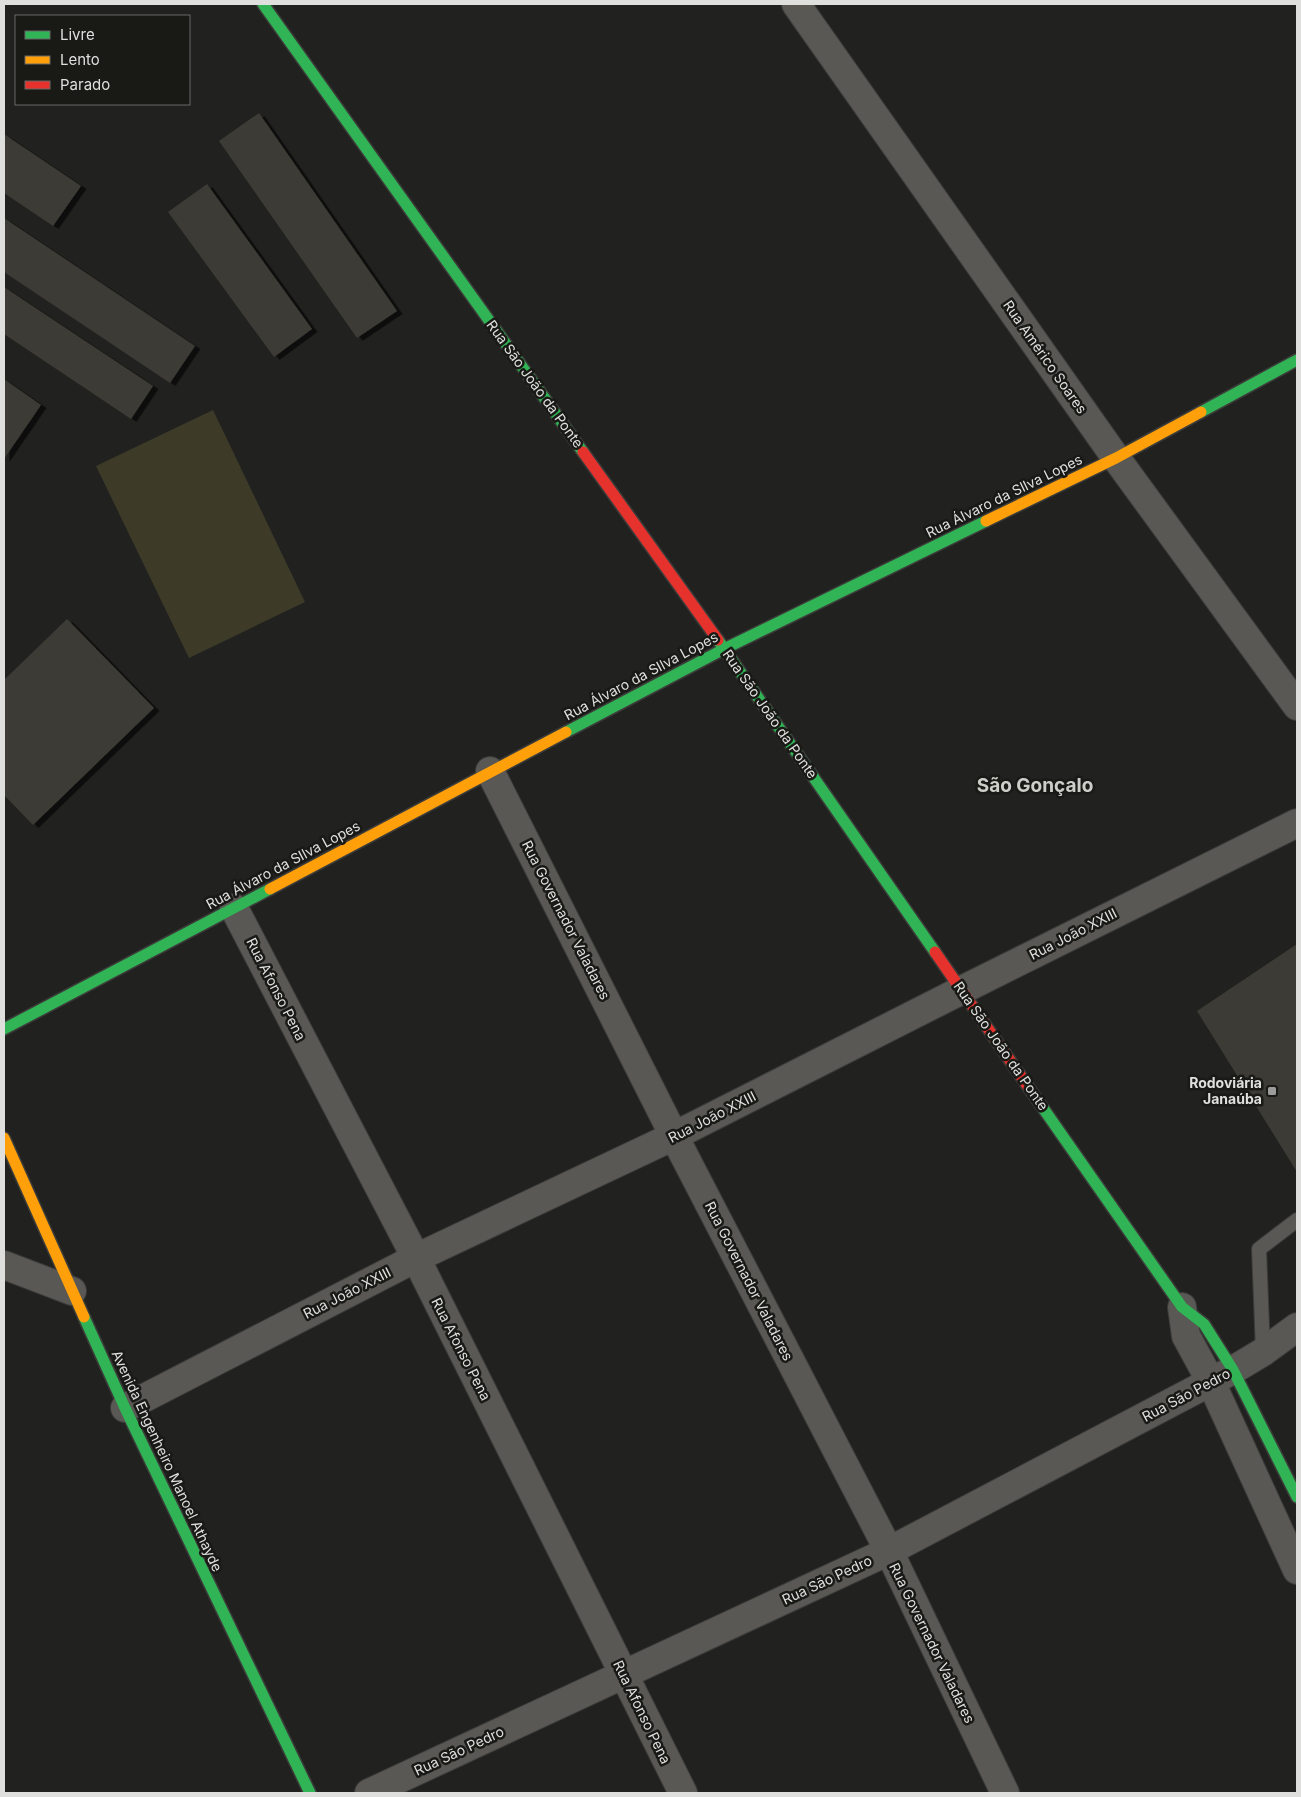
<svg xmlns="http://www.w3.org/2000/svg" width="1301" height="1797" viewBox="0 0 1301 1797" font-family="Inter,sans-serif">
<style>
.green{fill:#3d3b28}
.building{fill:#3c3b34;filter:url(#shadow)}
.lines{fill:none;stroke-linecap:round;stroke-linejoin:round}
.lane-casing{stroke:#3c3c3a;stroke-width:16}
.street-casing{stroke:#3c3c3a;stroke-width:30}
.fast-casing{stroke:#3c3c3a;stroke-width:14}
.slow-casing{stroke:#3c3c3a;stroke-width:14}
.jam-casing{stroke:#3c3c3a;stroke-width:14}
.lane{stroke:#595854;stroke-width:14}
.street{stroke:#595854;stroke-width:28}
.fast{stroke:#30b455;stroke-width:11}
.slow{stroke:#ff9f0a;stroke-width:11}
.jam{stroke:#e5322d;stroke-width:11}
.poi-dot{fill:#9c9c9b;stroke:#191916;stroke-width:2}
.labels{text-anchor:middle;stroke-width:5;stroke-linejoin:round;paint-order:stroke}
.street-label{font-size:14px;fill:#dfdfdd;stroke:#191916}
.poi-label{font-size:14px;font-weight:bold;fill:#dfdfdd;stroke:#191916;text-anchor:end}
.district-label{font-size:19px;font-weight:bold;fill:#cdcdc9;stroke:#191916}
</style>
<defs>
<filter id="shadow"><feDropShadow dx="5.5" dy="3" stdDeviation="0" flood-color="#0009"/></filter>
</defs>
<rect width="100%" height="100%" fill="#212120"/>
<!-- green -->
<polygon class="green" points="213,410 305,602 189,658 96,466"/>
<!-- building -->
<g class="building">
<polygon points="259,113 397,311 357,338 219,141"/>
<polygon points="4,134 81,186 53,226 4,193"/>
<polygon points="207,184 312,329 274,357 168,212"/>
<polygon points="4,218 195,346 170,383 4,272"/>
<polygon points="4,287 153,386 131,419 4,334"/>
<polygon points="4,379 41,405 4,459"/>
<polygon points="67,619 154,708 33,825 4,795 4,680"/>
<polygon points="1297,944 1297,1172 1197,1011"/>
</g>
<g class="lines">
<!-- lane casing -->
<g class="lane-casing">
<polyline id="lane" points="1263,1352 1259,1249 1297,1220"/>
</g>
<!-- street casing -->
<g class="street-casing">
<g id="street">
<polyline points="796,4 1116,458 1297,706"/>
<polyline points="490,771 674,1136 889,1551 1005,1793"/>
<polyline points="234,908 416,1258 683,1793"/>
<polyline points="4,1265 72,1291"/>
<polyline points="1182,1307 1186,1336 1211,1382 1297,1570"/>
<polyline points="125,1408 416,1258 674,1136 962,990 1297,823"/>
<polyline points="369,1793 889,1551 1233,1370 1263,1352 1297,1327"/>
</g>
</g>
<!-- fast casing -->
<g class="fast-casing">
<g id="fast">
<polyline points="263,4 583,452"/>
<polyline points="1201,412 1297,360"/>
<polyline points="718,640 935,952"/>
<polyline points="566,732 724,649 986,521"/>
<polyline points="4,1029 270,889"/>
<polyline points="1029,1088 1182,1307 1204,1324 1233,1370 1297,1497"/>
<polyline points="84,1317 125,1408 310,1793"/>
</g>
</g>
<!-- slow casing -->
<g class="slow-casing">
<g id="slow">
<polyline points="986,521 1116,458 1201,412"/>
<polyline points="270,889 566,732"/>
<polyline points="4,1138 84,1317"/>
</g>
</g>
<!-- jam casing -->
<g class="jam-casing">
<g id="jam">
<polyline points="583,452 718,640"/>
<polyline points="935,952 1029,1088"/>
</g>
</g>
<!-- lane -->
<use href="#lane" class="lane"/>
<!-- street -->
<use href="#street" class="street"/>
<!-- fast -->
<use href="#fast" class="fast"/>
<!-- slow -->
<use href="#slow" class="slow"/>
<!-- jam -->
<use href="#jam" class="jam"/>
</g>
<!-- markers -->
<rect class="poi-dot" x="1267" y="1086" width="10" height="10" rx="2.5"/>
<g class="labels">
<!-- street labels -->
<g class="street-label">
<text transform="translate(1045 357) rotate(55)" y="5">Rua Américo Soares</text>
<text transform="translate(535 384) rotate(54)" y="5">Rua São João da Ponte</text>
<text transform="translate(1004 496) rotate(-26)" y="5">Rua Álvaro da SIlva Lopes</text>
<text transform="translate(641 676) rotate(-28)" y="5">Rua Álvaro da SIlva Lopes</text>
<text transform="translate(770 714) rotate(55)" y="5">Rua São João da Ponte</text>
<text transform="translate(283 865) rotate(-28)" y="5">Rua Álvaro da SIlva Lopes</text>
<text transform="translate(566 920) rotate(63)" y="5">Rua Governador Valadares</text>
<text transform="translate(1073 934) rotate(-27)" y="5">Rua João XXIII</text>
<text transform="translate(276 989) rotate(63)" y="5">Rua Afonso Pena</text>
<text transform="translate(1001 1046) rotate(55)" y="5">Rua São João da Ponte</text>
<text transform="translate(712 1117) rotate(-27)" y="5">Rua João XXIII</text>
<text transform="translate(749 1281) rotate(63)" y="5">Rua Governador Valadares</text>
<text transform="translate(347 1293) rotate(-27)" y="5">Rua João XXIII</text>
<text transform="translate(461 1349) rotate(63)" y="5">Rua Afonso Pena</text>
<text transform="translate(1186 1395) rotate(-28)" y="5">Rua São Pedro</text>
<text transform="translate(167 1461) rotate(65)" y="5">Avenida Engenheiro Manoel Athayde</text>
<text transform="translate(827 1580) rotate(-25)" y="5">Rua São Pedro</text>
<text transform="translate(932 1643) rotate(64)" y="5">Rua Governador Valadares</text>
<text transform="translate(642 1712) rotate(64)" y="5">Rua Afonso Pena</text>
<text transform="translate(459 1751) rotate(-25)" y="5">Rua São Pedro</text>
</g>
<!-- poi labels -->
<g class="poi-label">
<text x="1262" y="1088">Rodoviária<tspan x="1262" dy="16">Janaúba</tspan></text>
</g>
<!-- district labels -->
<g class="district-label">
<text x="1035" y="792">São Gonçalo</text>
</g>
</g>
<!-- border -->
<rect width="1301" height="1797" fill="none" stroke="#dfdfdd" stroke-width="10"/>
<!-- legend -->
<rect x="15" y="15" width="175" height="90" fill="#191916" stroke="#686866"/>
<rect x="25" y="31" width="25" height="8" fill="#30b455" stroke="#686866"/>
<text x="60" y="40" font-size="15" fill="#dfdfdd">Livre</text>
<rect x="25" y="56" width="25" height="8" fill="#ff9f0a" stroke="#686866"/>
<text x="60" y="65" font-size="15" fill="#dfdfdd">Lento</text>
<rect x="25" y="81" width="25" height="8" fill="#e5322d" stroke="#686866"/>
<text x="60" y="90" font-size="15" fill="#dfdfdd">Parado</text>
</svg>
